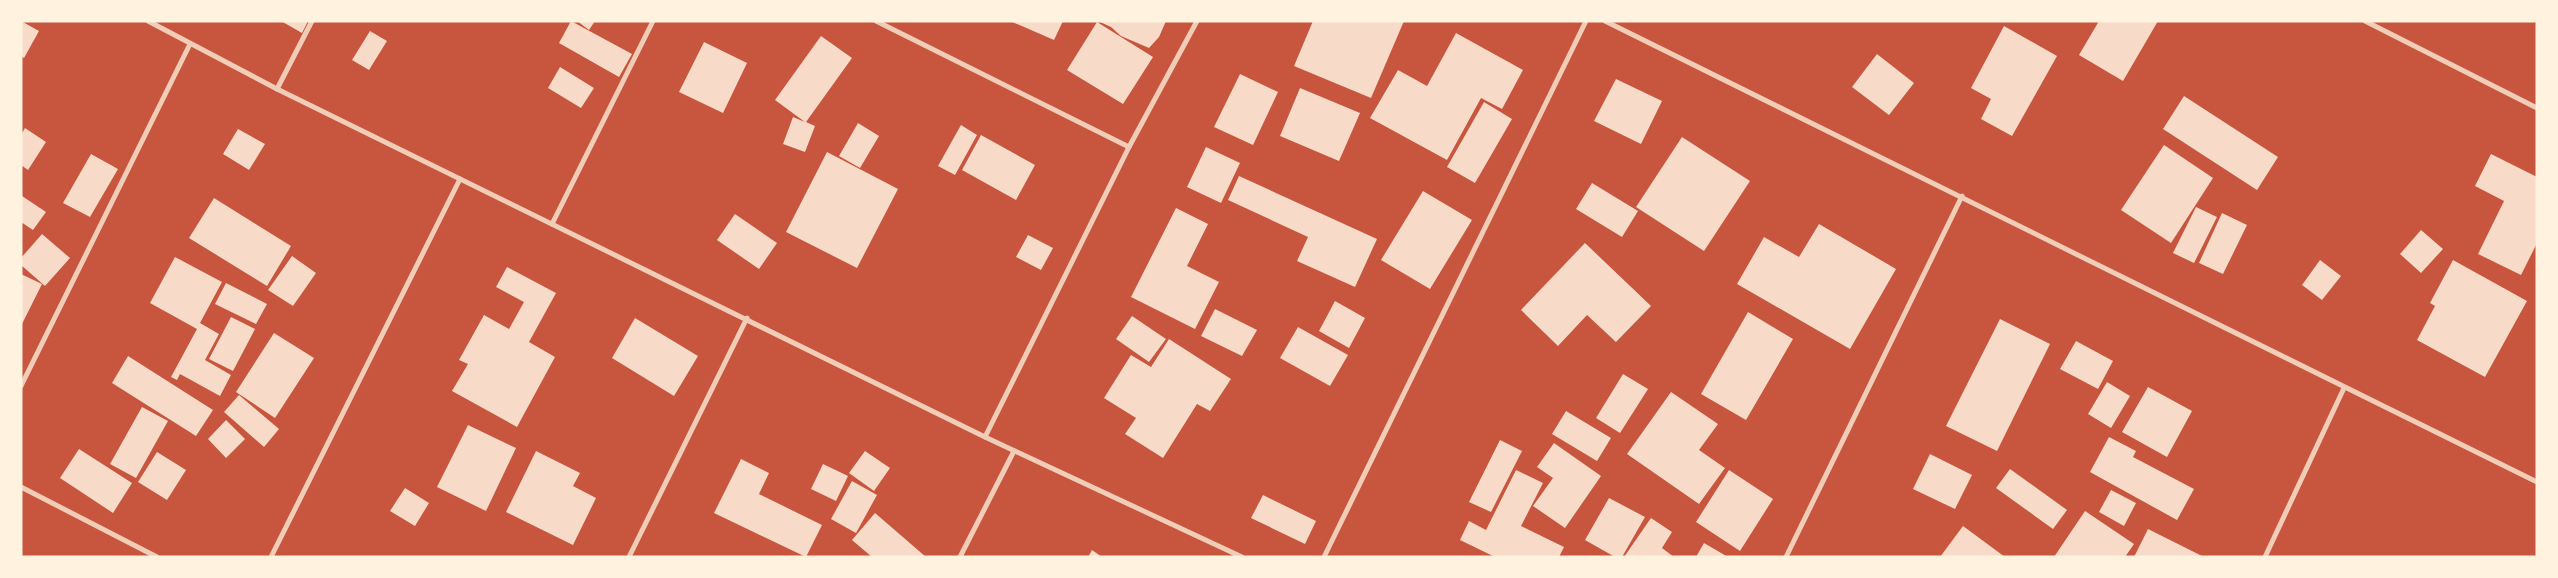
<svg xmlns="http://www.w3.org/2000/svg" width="2558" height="578" viewBox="0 0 2558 578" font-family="'Golos Text',sans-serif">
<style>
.building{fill:#f7dbc8}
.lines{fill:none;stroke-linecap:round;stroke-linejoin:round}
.minor{stroke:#f1ccb7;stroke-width:5}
</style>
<rect width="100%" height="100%" fill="#c8553d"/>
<!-- building -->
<g class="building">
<polygon points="21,21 39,31 24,58 21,56"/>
<polygon points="281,21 308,21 302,33"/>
<polygon points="571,21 632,54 619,77 559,43"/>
<polygon points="577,21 595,21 589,30"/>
<polygon points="1010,21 1063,21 1054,40"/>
<polygon points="1098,21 1166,21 1159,37 1149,48 1121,36 1111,27"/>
<polygon points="1313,21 1404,21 1371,98 1294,66"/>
<polygon points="2099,21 2158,21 2123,81 2079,55"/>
<polygon points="1097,22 1153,57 1123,104 1067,70"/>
<polygon points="2004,26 2057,56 2012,136 1981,119 1991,99 1971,88"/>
<polygon points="370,31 387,41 369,70 352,60"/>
<polygon points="1456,33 1523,70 1502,109 1481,98 1447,160 1370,118 1398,70 1427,86"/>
<polygon points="821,36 852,58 806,122 815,126 805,152 783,144 793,117 805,122 775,100"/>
<polygon points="704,42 747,63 723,113 679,92"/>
<polygon points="1877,54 1914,83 1889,115 1852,87"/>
<polygon points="560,67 594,88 581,108 548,88"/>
<polygon points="1240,74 1278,92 1253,145 1214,127"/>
<polygon points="1616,79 1662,101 1641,144 1594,121"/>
<polygon points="1300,88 1360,113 1339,161 1280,136"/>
<polygon points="2184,96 2278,157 2257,190 2163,129"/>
<polygon points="1484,102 1512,119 1475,183 1447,167"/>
<polygon points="858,123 879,136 860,168 839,156"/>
<polygon points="961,125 977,135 955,175 938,166"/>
<polygon points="25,128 46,142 28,170 21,165 21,135"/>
<polygon points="238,129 265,144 249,170 223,154"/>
<polygon points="981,135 1035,165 1016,200 962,170"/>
<polygon points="1682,137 1750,181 1704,251 1636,207"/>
<polygon points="2164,145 2213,178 2171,243 2121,210"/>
<polygon points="1206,147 1240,163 1221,203 1187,187"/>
<polygon points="827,152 898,189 857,268 786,232"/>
<polygon points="91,154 118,169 90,217 63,203"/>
<polygon points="2491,154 2537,177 2537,243 2521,275 2478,254 2504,201 2475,186"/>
<polygon points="1239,176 1377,239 1355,287 1297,261 1308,237 1228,200"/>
<polygon points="1592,183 1638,211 1622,237 1576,209"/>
<polygon points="1423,191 1472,220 1430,289 1381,260"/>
<polygon points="22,196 46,212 33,230 21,222"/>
<polygon points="214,198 291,246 267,286 189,238"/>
<polygon points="2196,207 2217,217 2194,263 2173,253"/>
<polygon points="1176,208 1208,224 1187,266 1219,282 1195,329 1131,297"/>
<polygon points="2222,213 2247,225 2223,274 2199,263"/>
<polygon points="735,214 777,243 759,269 717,240"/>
<polygon points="1819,224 1896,269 1850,349 1737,284 1764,237 1799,257"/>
<polygon points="2421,230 2443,249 2421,273 2400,254"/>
<polygon points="42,234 70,258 45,286 21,265 21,258"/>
<polygon points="1028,235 1053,248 1041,270 1016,257"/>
<polygon points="1585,243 1651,306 1616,342 1587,315 1558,346 1521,310"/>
<polygon points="292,256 316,273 293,306 268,290"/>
<polygon points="175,257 222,282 200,323 219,334 205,360 231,375 220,396 180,374 177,380 171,377 197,329 150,303"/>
<polygon points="2320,260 2341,276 2322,300 2302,285"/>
<polygon points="2453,260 2527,301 2485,377 2417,340 2435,306 2430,303"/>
<polygon points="507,267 556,293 529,342 555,357 517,427 452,391 468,364 459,360 484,315 509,329 524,302 496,287"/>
<polygon points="21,274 42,284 21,326"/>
<polygon points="226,283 267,304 256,324 215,304"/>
<polygon points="1335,301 1365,318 1349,348 1319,331"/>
<polygon points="1215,309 1257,330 1242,356 1201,336"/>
<polygon points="1748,312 1793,339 1746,420 1701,394"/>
<polygon points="1132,316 1166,339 1149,362 1116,339"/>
<polygon points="231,317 255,329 233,371 209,359"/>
<polygon points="635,318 698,356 674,396 612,358"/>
<polygon points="2000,319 2050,344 1997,451 1946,426"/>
<polygon points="1298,327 1348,355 1330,386 1280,358"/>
<polygon points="274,333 314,358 275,418 236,392"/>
<polygon points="1169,339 1231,379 1210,411 1197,404 1163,458 1125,434 1136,418 1104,398 1131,355 1151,367"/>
<polygon points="2076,341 2113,361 2098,389 2060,369"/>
<polygon points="128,356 213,410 196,436 112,383"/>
<polygon points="1623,374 1648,389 1620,433 1596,418"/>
<polygon points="2107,382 2130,396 2111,428 2088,414"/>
<polygon points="2148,387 2192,411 2167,457 2122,432"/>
<polygon points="1671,392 1718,424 1699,450 1725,468 1699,504 1627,454"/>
<polygon points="239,395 279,429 264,447 224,412"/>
<polygon points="142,407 168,421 136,478 110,464"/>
<polygon points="1566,411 1611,438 1597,461 1552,434"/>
<polygon points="226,420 245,439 226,458 208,439"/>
<polygon points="468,425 516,448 486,511 437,487"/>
<polygon points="2109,437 2136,451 2133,457 2194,489 2177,520 2090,472"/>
<polygon points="1500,440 1522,451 1491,512 1469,502"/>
<polygon points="1554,443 1601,476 1565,528 1533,506 1553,478 1537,467"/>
<polygon points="79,449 132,483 113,513 60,478"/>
<polygon points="536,451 580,473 573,486 596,498 573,545 506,512"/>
<polygon points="865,451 890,468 874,491 849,473"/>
<polygon points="157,452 186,470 167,500 138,482"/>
<polygon points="1930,454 1972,475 1955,509 1913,489"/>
<polygon points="741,459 769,473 759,494 822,525 806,557 714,513"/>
<polygon points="823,464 848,476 836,501 811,489"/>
<polygon points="2010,469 2067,510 2053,529 1996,488"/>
<polygon points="1516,470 1543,483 1521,526 1564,547 1559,557 1495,557 1460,540 1469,521 1486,530"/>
<polygon points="1729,470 1773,499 1740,551 1696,522"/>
<polygon points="852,481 877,495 856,533 831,519"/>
<polygon points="405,488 429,503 415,526 390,511"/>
<polygon points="2111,490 2136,503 2124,526 2099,512"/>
<polygon points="1263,495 1316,521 1305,544 1251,518"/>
<polygon points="1609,498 1645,517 1622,557 1615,557 1585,540"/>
<polygon points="2085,511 2134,544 2125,557 2054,557"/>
<polygon points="875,513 926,557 872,557 852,540"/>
<polygon points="1651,518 1672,532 1662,548 1674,557 1624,557"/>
<polygon points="1963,526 2005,557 1940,557"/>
<polygon points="2148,529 2204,557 2134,557"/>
<polygon points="1704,543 1728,557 1696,557"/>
<polygon points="1092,550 1102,557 1088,557"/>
</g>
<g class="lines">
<!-- minor -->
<g class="minor">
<polyline points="148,21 277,89 985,437 1242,557"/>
<polyline points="876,21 1129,147"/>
<path d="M 1605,21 C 1916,174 2225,330 2537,482"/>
<polyline points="2365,21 2537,108"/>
<polyline points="277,89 312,21"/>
<polyline points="552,224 653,21"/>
<polyline points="21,386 190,44"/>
<polyline points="985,437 1129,147 1197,21"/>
<polyline points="21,487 157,557"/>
<polyline points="271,557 460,179"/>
<polyline points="629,557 747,318"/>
<polyline points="960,557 1014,451"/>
<polyline points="1324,557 1586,21"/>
<polyline points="1786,557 1962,196"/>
<polyline points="2265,557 2344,388"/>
</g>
</g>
<!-- border -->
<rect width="2558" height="578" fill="none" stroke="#fff3e0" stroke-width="45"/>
</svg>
